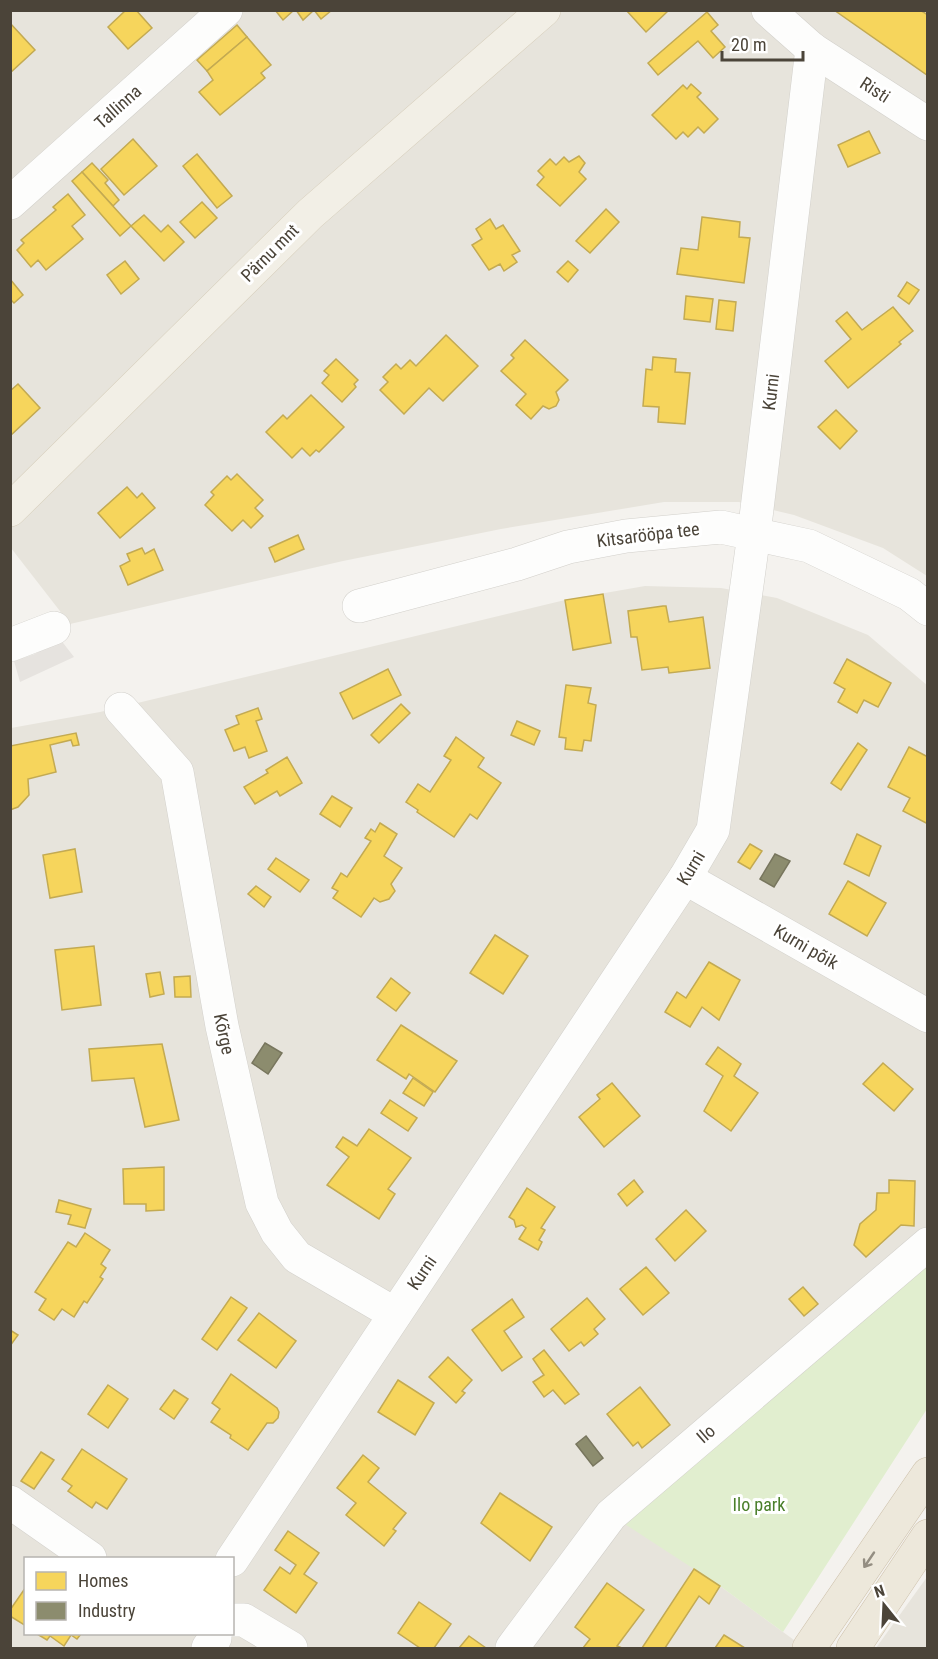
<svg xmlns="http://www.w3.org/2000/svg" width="938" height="1659" viewBox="0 0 938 1659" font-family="'Roboto Condensed',sans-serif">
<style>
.residential{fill:#e7e4dc;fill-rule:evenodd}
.green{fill:#e1eecf}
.parking{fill:#e6e3df}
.homes{fill:#f6d55c;stroke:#c3aa52;stroke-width:1.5}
.industry{fill:#8c8c6e;stroke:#78765e;stroke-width:1.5}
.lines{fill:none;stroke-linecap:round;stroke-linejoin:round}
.minor-casing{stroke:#d2d0cb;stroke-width:34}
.major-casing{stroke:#d6cebb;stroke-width:34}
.highway-casing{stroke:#ccbfa9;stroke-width:34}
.minor{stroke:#fdfdfc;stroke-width:33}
.major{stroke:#f2efe6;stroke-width:33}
.highway{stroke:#ede8db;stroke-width:33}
.oneway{stroke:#948e82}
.labels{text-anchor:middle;stroke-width:6;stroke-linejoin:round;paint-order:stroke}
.street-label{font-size:18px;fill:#4b4439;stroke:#fff}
.park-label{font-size:18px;fill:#4a7f2a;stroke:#fff}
</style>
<rect width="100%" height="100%" fill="#f4f2ee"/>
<!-- residential -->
<g class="residential">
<polygon points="10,11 927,11 927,576 883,548 794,515 739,502 664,502 501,529 343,561 70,624 11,548"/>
<path d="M 645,586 L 721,588 L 777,598 L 868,635 L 928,686 L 927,1244 L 720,1586 L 805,1648 L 11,1648 L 11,728 L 100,712 L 565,600 ZM 26,1558 L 232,1558 L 232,1634 L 26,1634 Z"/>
<polygon points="927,1577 927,1648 876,1648"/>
</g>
<!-- green -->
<polygon class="green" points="927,1244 927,1409 783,1632 720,1586 611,1515"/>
<!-- parking -->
<polygon class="parking" points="60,639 74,657 20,682 14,661 35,654"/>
<!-- homes -->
<g class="homes">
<polygon points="126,10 136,10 152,28 128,49 108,27"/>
<polygon points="275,10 294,10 283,20"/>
<polygon points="296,10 314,10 303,20"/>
<polygon points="314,10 332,10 321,19"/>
<polygon points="626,10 669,10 646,32"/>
<polygon points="834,10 920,10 928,15 927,75"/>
<polygon points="707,12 718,25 711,31 725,47 713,58 698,41 658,75 648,63"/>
<polygon points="10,23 35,50 10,73"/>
<polygon points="237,25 247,37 207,71 197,60"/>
<polygon points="247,37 271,65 261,73 265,78 220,115 199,92 213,80 207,71"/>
<polygon points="691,84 701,93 697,97 718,119 704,133 698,127 688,137 683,132 676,139 652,115 683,85 687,89"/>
<polygon points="869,131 880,153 848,167 838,145"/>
<polygon points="133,139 157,166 124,195 101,169"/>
<polygon points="197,154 232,196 217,208 183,166"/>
<polygon points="579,156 585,163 579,172 586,179 560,206 537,185 544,177 538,171 550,159 556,165 564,157 569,162"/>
<polygon points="92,163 108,180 105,183 119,200 113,206 82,172"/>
<polygon points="82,172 131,226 120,236 72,181"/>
<polygon points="68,194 85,215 72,226 83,239 46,270 38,260 31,267 17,250 24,243 21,240 56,210 53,207"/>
<polygon points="202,202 217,218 195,238 180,222"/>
<polygon points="606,209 619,222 590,253 576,241"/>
<polygon points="144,215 161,232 168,225 184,242 164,261 131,226"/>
<polygon points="702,217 740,222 739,237 750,238 744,283 677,274 681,248 698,250"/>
<polygon points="490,219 496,229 503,225 520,251 512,255 517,262 504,271 500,264 489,270 472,245 482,239 476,229"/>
<polygon points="125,261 139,279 121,294 107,275"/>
<polygon points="568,261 578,270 568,282 557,272"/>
<polygon points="10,279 23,295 14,303 10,299"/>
<polygon points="907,282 919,290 909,304 898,296"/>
<polygon points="686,296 713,299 710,322 684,319"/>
<polygon points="719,300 736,302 733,331 716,329"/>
<polygon points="893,307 913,331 899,342 901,344 848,388 825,361 851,339 836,321 847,312 862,330"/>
<polygon points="446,335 478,366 443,401 429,388 404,414 380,390 388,382 383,377 396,364 401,369 410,360 416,366"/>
<polygon points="525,340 568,380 556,392 559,400 556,406 549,409 543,406 531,419 516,405 526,394 501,371 514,358 511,355"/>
<polygon points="653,357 676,359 675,372 690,373 685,424 658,422 659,407 643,406 646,369 652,370"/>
<polygon points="336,359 358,380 354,384 356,387 342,402 322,383 329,375 324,371"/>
<polygon points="18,384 40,408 10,436 10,391"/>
<polygon points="311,395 344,427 319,452 316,450 310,456 302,448 292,458 266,432 283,415 287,419"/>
<polygon points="836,410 857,431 840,449 818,427"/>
<polygon points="237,474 263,500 255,508 263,516 251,528 243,520 232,531 205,505 214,495 211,492 227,476 231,480"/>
<polygon points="127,487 137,498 142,493 155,508 120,538 98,513"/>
<polygon points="298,535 304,549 275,562 269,548"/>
<polygon points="142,548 145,554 154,549 163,570 128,585 120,566 130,561 127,554"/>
<polygon points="603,594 611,643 573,650 565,600"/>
<polygon points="663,606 666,606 669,622 703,617 710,668 669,673 668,667 642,670 637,637 631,637 628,611"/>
<polygon points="847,659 891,683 878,707 864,700 857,713 838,702 845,689 834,683"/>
<polygon points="388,669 401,695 353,719 340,693"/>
<polygon points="566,685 591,688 588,703 596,705 591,741 584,740 582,751 565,749 566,738 559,737"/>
<polygon points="401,704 410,713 379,743 371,735"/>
<polygon points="258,708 262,719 256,721 267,751 249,758 245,747 234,751 225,730 239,724 236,716"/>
<polygon points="517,721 540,731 534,745 511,735"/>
<polygon points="76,733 79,745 73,746 71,740 50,745 56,772 28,779 29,795 18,807 10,810 10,746"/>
<polygon points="456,737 484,758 478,767 501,783 477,819 470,814 454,837 417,812 418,810 406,802 418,784 430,792 451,760 444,756"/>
<polygon points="858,743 867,750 841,790 831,783"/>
<polygon points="909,747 928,757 928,824 903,811 910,798 888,787"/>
<polygon points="287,757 302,783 280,796 277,791 255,804 244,787 268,773 266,770"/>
<polygon points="332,796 352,808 340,827 320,814"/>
<polygon points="380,823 397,834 384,856 402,868 391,884 395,891 389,899 380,902 374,898 361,917 333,898 338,891 332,888 341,873 347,877 371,841 365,838 371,829 375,832"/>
<polygon points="857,834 881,846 869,876 844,864"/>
<polygon points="750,844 762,851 750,869 738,862"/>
<polygon points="75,849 82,892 50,898 43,855"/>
<polygon points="276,858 309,880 300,892 268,869"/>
<polygon points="848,881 886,903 867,936 829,914"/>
<polygon points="256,886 271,897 264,907 248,894"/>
<polygon points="495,935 528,956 503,994 470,973"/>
<polygon points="94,946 101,1005 62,1010 55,950"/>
<polygon points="709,962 740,980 719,1020 702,1007 690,1027 665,1012 677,992 686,998"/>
<polygon points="160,972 164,994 150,997 146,974"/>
<polygon points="190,976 191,997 175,997 174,977"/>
<polygon points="391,978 410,993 396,1011 377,997"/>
<polygon points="401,1025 457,1061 435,1092 409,1074 406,1079 377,1060"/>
<polygon points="162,1044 179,1120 145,1127 134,1078 92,1081 89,1049"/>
<polygon points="718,1047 741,1064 734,1076 758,1093 731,1131 704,1111 723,1076 706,1064"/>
<polygon points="883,1063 913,1089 894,1111 863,1084"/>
<polygon points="413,1078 433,1092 424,1106 403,1093"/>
<polygon points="612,1083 640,1116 604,1147 579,1117 600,1099 597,1095"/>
<polygon points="390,1100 417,1118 408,1131 381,1113"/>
<polygon points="369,1129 411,1158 388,1189 395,1194 379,1219 327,1185 349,1157 336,1147 343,1137 357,1146"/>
<polygon points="164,1167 164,1210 146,1211 146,1204 124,1204 123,1169"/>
<polygon points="634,1180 643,1192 627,1206 618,1194"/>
<polygon points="889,1180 915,1181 914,1226 901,1225 866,1257 854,1245 860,1224 876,1210 877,1193 889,1193"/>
<polygon points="527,1188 555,1207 541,1228 545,1230 539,1240 542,1242 538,1250 519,1239 526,1228 522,1225 516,1227 514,1220 509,1217"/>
<polygon points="59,1200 91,1209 85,1228 68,1224 71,1215 56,1212"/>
<polygon points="686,1210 706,1231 675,1261 656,1239"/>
<polygon points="85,1233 110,1250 101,1264 106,1268 100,1277 103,1279 87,1303 84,1301 74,1317 62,1309 54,1320 39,1310 46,1299 35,1292 68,1242 76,1247"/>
<polygon points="646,1267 669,1293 643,1315 620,1289"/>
<polygon points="803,1287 818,1304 804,1316 789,1299"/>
<polygon points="231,1297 247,1308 217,1350 202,1339"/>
<polygon points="587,1298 605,1319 594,1329 598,1334 584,1346 581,1342 569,1351 551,1329"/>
<polygon points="512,1299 524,1317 504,1331 522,1357 502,1371 472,1330"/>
<polygon points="259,1313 296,1341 276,1368 238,1340"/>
<polygon points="10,1330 18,1335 10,1346"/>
<polygon points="544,1350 579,1394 565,1404 553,1390 544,1397 533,1382 544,1375 533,1359"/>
<polygon points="448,1357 472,1380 462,1391 465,1393 456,1403 429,1377"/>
<polygon points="231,1374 277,1408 279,1412 278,1418 273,1423 267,1423 248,1450 230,1438 231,1435 211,1422 220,1409 212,1403"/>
<polygon points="398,1380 434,1403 415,1435 378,1412"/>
<polygon points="108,1385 128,1399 108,1428 88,1414"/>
<polygon points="640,1387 670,1425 642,1448 638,1442 633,1446 607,1414"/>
<polygon points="174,1390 188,1399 174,1419 160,1409"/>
<polygon points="82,1449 127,1479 107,1509 96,1502 92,1508 68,1491 72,1486 62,1479"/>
<polygon points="41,1452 54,1460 34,1489 21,1481"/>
<polygon points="363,1455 379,1468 368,1482 406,1513 393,1529 396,1531 384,1546 346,1515 356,1503 337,1488"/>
<polygon points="500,1493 552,1527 530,1561 481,1523"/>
<polygon points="288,1531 319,1553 304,1574 317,1583 296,1613 264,1590 280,1567 290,1574 296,1565 275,1550"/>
<polygon points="694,1569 720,1586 709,1604 699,1596 665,1648 642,1648"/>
<polygon points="607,1583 644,1610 617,1646 622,1648 583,1648 590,1639 575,1627"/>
<polygon points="26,1587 26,1626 10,1616 10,1610"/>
<polygon points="419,1602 451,1624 434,1648 420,1648 398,1633"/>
<polygon points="37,1634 81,1634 77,1639 71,1635 64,1646 50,1636 47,1640"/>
<polygon points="724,1635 745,1648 715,1648"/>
<polygon points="469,1636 486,1648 459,1648"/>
</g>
<!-- industry -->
<g class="industry">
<polygon points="775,854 790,861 774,887 760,879"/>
<polygon points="265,1043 282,1053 268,1074 252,1063"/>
<polygon points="586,1436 603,1458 593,1466 576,1444"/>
</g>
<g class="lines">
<!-- minor casing -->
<g class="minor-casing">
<g id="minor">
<polyline points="768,10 812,49 928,124"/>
<polyline points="10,203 226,10"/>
<polyline points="359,606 517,564 568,547 626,536 721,527 809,546 909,594 928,609"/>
<polyline points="10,645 54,628"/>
<polyline points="121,709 177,772 222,1026 262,1203 277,1232 297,1257 395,1314"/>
<polyline points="685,878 928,1016"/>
<polyline points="10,1502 90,1558"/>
<polyline points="232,1560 685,878 713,830 754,534 812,49"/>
<polyline points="232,1620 244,1620 291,1648"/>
<polyline points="208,1648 215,1638 214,1634"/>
<polyline points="512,1648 611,1515 928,1244"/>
</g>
</g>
<!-- major casing -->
<g class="major-casing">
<polyline id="major" points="10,510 310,214 544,10"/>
</g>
<!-- highway casing -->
<g class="highway-casing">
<g id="highway">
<polyline points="809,1648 928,1474"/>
<polyline points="853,1648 928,1536"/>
</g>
</g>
<!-- minor -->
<use href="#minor" class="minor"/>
<!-- major -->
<use href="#major" class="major"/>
<!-- highway -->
<use href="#highway" class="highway"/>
</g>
<!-- one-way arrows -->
<defs><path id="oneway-shaft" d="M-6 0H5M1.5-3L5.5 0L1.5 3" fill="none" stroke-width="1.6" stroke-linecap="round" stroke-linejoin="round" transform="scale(1.5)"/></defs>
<use class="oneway" href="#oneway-shaft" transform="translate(869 1560) rotate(124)"/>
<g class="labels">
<!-- street labels -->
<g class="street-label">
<text transform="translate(875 90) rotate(33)" y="6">Risti</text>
<text transform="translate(118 107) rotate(-42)" y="6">Tallinna</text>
<text transform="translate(270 253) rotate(-45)" y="6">Pärnu mnt</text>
<text transform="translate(771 392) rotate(-83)" y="6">Kurni</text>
<text transform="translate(648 535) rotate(-7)" y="6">Kitsarööpa tee</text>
<text transform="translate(691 868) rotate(-59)" y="6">Kurni</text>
<text transform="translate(806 947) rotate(30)" y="6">Kurni põik</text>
<text transform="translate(224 1034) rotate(78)" y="6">Kõrge</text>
<text transform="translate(422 1273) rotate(-56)" y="6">Kurni</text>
<text transform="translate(706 1434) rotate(-41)" y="6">Ilo</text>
</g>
<!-- park labels -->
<g class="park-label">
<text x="759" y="1511">Ilo park</text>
</g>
</g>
<!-- border -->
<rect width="938" height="1659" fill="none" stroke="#4b4439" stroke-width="24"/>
<!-- legend -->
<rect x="24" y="1557" width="210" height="78" fill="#ffffff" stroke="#b7b4b0" stroke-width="1.5"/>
<rect x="36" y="1572" width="30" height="18" fill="#f6d55c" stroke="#b7b4b0" stroke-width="1.5"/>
<text x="78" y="1587" font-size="18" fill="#4b4439">Homes</text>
<rect x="36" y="1602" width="30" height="18" fill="#8c8c6e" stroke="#b7b4b0" stroke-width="1.5"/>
<text x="78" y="1617" font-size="18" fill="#4b4439">Industry</text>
<!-- north arrow -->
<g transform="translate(884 1605) rotate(342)" stroke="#ffffff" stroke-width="4.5" paint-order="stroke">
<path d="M0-4.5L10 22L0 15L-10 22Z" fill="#4b4439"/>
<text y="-9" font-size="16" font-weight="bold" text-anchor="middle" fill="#4b4439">N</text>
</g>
<!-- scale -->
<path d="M722 51v9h81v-9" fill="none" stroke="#4b4439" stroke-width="3"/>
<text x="731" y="51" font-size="18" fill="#4b4439" stroke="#ffffff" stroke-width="4.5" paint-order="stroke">20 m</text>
</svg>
